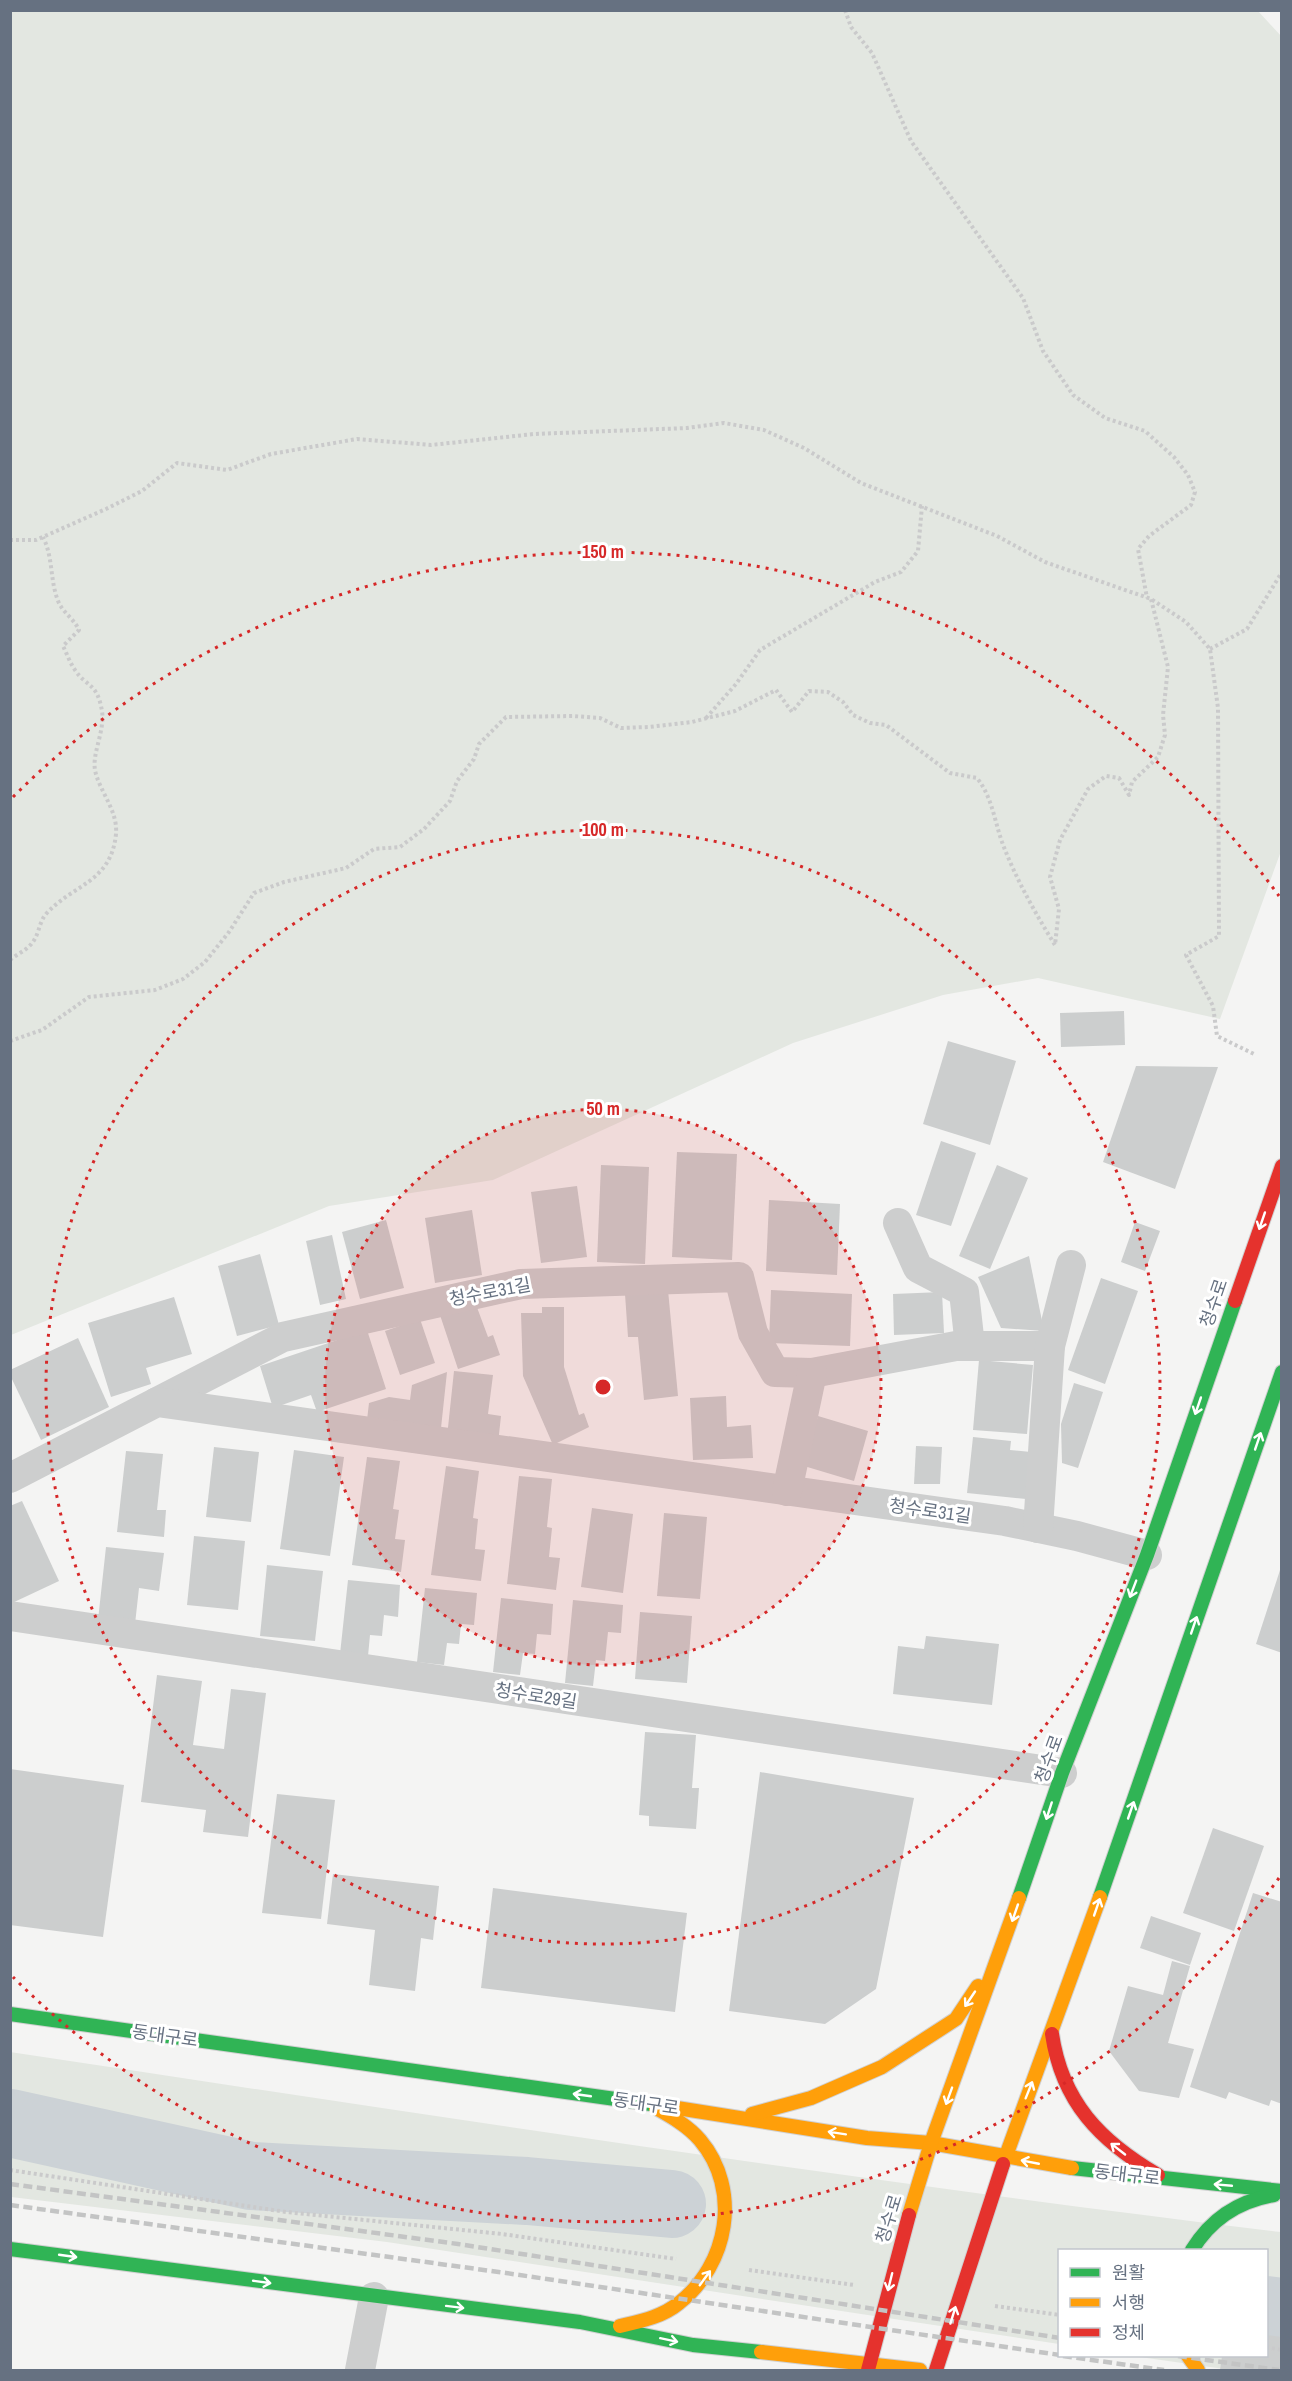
<svg xmlns="http://www.w3.org/2000/svg" width="1292" height="2381" viewBox="0 0 1292 2381" font-family="'Archivo Narrow','Noto Sans KR',sans-serif">
<style>
.green{fill:#e3e7e1}
.lines{fill:none;stroke-linecap:round;stroke-linejoin:round}
.river{stroke:#ccd2d6;stroke-width:68}
.building{fill:#cccece}
.fast-casing{stroke:#d0d0d1;stroke-width:16}
.slow-casing{stroke:#d0d0d1;stroke-width:16}
.jam-casing{stroke:#d0d0d1;stroke-width:16}
.path{stroke:#cacacb;stroke-width:4;stroke-dasharray:3 3;stroke-linecap:butt}
.street{stroke:#cdcece;stroke-width:30}
.fast{stroke:#30b455;stroke-width:14}
.slow{stroke:#ff9f0a;stroke-width:14}
.jam{stroke:#e5322d;stroke-width:14}
.rail{stroke:#c3c4c4;stroke-width:4.5;stroke-dasharray:9 4.5;stroke-linecap:butt}
.oneway{stroke:#fff}
.ring{fill:none;stroke:#d62828;stroke-width:3;stroke-dasharray:3 6}
.labels{text-anchor:middle;stroke-width:6;stroke-linejoin:round;paint-order:stroke}
.street-label{font-size:18px;fill:#667181;stroke:#fff}
.centre{fill:#d62828;stroke:#fff;stroke-width:3}
.ring-label{font-size:18px;text-anchor:middle;font-weight:bold;fill:#d62828;stroke:#fff;stroke-width:6;stroke-linejoin:round;paint-order:stroke}
</style>
<rect width="100%" height="100%" fill="#f4f4f3"/>
<!-- green -->
<g class="green">
<polygon points="11,10 1258,11 1282,37 1281,851 1220,1019 1038,978 943,995 793,1043 493,1180 329,1206 11,1335"/>
<path d="M 10,2052 C 434,2116 857,2181 1281,2232 L 1281,2370 L 1231,2370 L 1133,2356 L 1266,2356 L 1266,2250 L 1060,2250 L 1059,2344 L 387,2242 L 11,2197 Z"/>
</g>
<g class="lines">
<!-- river -->
<g class="river">
<polyline points="10,2123 251,2176 527,2191 672,2204"/>
<polyline points="1266,2310 1282,2312"/>
</g>
</g>
<!-- building -->
<g class="building">
<polygon points="1124,1011 1125,1045 1061,1047 1060,1013"/>
<polygon points="948,1041 1016,1061 990,1145 923,1124"/>
<polygon points="1136,1066 1218,1067 1175,1189 1103,1162"/>
<polygon points="941,1141 976,1153 951,1226 916,1215"/>
<polygon points="677,1152 737,1154 732,1260 672,1257"/>
<polygon points="601,1165 649,1167 645,1264 597,1262"/>
<polygon points="997,1165 1028,1178 990,1269 959,1256"/>
<polygon points="577,1186 587,1257 541,1263 531,1192"/>
<polygon points="769,1200 840,1204 837,1275 766,1271"/>
<polygon points="472,1210 482,1275 435,1283 425,1218"/>
<polygon points="386,1220 404,1288 360,1299 342,1232"/>
<polygon points="1135,1222 1160,1231 1145,1271 1121,1262"/>
<polygon points="332,1235 346,1299 320,1305 306,1241"/>
<polygon points="260,1254 279,1325 237,1336 218,1266"/>
<polygon points="1029,1256 1044,1331 1001,1328 978,1277"/>
<polygon points="1101,1278 1138,1291 1105,1384 1068,1370"/>
<polygon points="668,1290 678,1396 644,1400 638,1337 628,1337 625,1294"/>
<polygon points="771,1290 852,1294 850,1346 769,1343"/>
<polygon points="942,1292 944,1333 894,1335 893,1294"/>
<polygon points="174,1297 192,1354 146,1368 151,1384 111,1397 88,1323"/>
<polygon points="475,1302 488,1337 493,1335 500,1355 458,1369 440,1315"/>
<polygon points="542,1307 564,1307 564,1367 579,1415 584,1413 589,1427 553,1445 523,1376 521,1313 542,1313"/>
<polygon points="420,1319 435,1363 400,1375 385,1331"/>
<polygon points="367,1330 386,1389 317,1412 311,1395 273,1408 260,1366"/>
<polygon points="78,1338 109,1407 41,1440 10,1375 10,1370"/>
<polygon points="979,1360 1033,1365 1027,1434 973,1430"/>
<polygon points="454,1371 493,1375 488,1414 501,1416 498,1443 447,1437"/>
<polygon points="447,1372 441,1428 367,1420 369,1403 389,1397 410,1400 412,1385"/>
<polygon points="1074,1383 1103,1392 1078,1468 1062,1463 1061,1424"/>
<polygon points="726,1396 727,1427 751,1425 753,1458 693,1460 690,1398"/>
<polygon points="818,1416 868,1431 854,1481 804,1466"/>
<polygon points="973,1437 1011,1441 1010,1450 1031,1452 1026,1499 967,1493"/>
<polygon points="916,1446 942,1447 940,1484 914,1484"/>
<polygon points="214,1447 259,1452 251,1522 206,1517"/>
<polygon points="294,1450 344,1457 330,1556 280,1549"/>
<polygon points="126,1451 163,1454 157,1510 166,1510 164,1537 117,1532"/>
<polygon points="367,1457 400,1461 393,1509 399,1510 395,1539 405,1540 401,1572 352,1565"/>
<polygon points="446,1466 479,1471 473,1518 478,1519 475,1549 485,1550 481,1581 431,1575"/>
<polygon points="519,1476 552,1479 547,1527 552,1528 549,1557 560,1558 556,1590 507,1584"/>
<polygon points="22,1501 59,1581 10,1604 10,1506"/>
<polygon points="592,1508 633,1514 623,1593 581,1587"/>
<polygon points="664,1513 707,1517 700,1599 657,1596"/>
<polygon points="194,1536 245,1541 238,1610 187,1605"/>
<polygon points="106,1547 164,1553 159,1591 139,1588 135,1624 98,1620"/>
<polygon points="267,1565 323,1571 315,1641 260,1636"/>
<polygon points="1281,1567 1282,1567 1282,1653 1256,1644"/>
<polygon points="348,1580 400,1585 398,1617 384,1615 382,1636 370,1635 368,1656 340,1654"/>
<polygon points="425,1588 477,1593 474,1625 461,1624 459,1644 447,1643 444,1665 417,1662"/>
<polygon points="501,1598 553,1604 551,1635 537,1634 535,1654 523,1653 520,1675 493,1672"/>
<polygon points="573,1600 623,1605 621,1633 608,1632 605,1661 596,1660 593,1686 565,1683"/>
<polygon points="640,1612 692,1616 687,1683 635,1679"/>
<polygon points="926,1636 999,1644 992,1705 893,1694 898,1646 924,1649"/>
<polygon points="157,1675 202,1681 193,1745 224,1749 231,1689 266,1693 248,1837 203,1832 206,1810 141,1802"/>
<polygon points="645,1732 696,1735 692,1788 699,1788 696,1829 649,1826 649,1816 639,1815"/>
<polygon points="10,1769 124,1785 103,1937 10,1925"/>
<polygon points="760,1772 914,1798 876,1989 825,2024 729,2011"/>
<polygon points="277,1794 335,1800 321,1919 262,1913"/>
<polygon points="1213,1828 1264,1846 1234,1931 1183,1913"/>
<polygon points="333,1874 439,1886 433,1940 421,1938 415,1991 369,1985 375,1930 327,1924"/>
<polygon points="493,1888 687,1913 675,2012 481,1988"/>
<polygon points="1253,1893 1282,1902 1282,2104 1271,2100 1269,2106 1229,2092 1226,2099 1190,2087"/>
<polygon points="1151,1916 1201,1933 1190,1965 1140,1948"/>
<polygon points="1172,1961 1190,1966 1168,2043 1194,2049 1179,2098 1139,2091 1109,2051 1128,1986 1163,1995"/>
<polygon points="1266,2335 1282,2337 1282,2370 1220,2370 1222,2356 1266,2356"/>
</g>
<g class="lines">
<!-- fast casing -->
<g class="fast-casing">
<g id="fast">
<polyline points="1100,1897 1282,1372"/>
<polyline points="1019,1898 1062,1773 1147,1555 1235,1301"/>
<polyline points="10,2014 658,2105"/>
<polyline points="1072,2168 1282,2191"/>
<polyline points="10,2249 580,2322 693,2345 761,2352"/>
<path d="M 1192,2250 C 1211,2219 1238,2201 1274,2195"/>
</g>
</g>
<!-- slow casing -->
<g class="slow-casing">
<g id="slow">
<polyline points="658,2105 867,2138 931,2143 1072,2168"/>
<polyline points="752,2114 811,2098 882,2067 956,2019 978,1986"/>
<polyline points="1003,2164 1100,1897"/>
<polyline points="909,2215 931,2143 1019,1898"/>
<path d="M 620,2326 C 641,2321 662,2317 679,2303 C 728,2265 742,2190 700,2140 C 688,2126 672,2117 656,2108"/>
<polyline points="761,2352 920,2370"/>
<polyline points="1188,2356 1198,2370"/>
</g>
</g>
<!-- jam casing -->
<g class="jam-casing">
<g id="jam">
<polyline points="1235,1301 1282,1166"/>
<path d="M 1052,2034 C 1062,2102 1100,2141 1158,2175"/>
<polyline points="868,2370 909,2215"/>
<polyline points="936,2370 1003,2164"/>
</g>
</g>
<!-- path -->
<g class="path">
<polyline points="845,10 851,27 872,53 911,141 1023,298 1043,351 1073,395 1105,418 1145,431 1174,457 1188,475 1195,492 1191,505 1149,536 1138,549 1147,598"/>
<polyline points="10,540 36,540 106,509 142,491 177,463 227,470 271,454 357,439 431,445 534,434 687,428 724,423 764,430 804,448 861,483 997,536 1045,562 1151,599 1186,622 1210,649 1218,708 1219,936 1186,955 1213,1006 1217,1036 1256,1055"/>
<polyline points="1210,649 1247,629 1282,572"/>
<polyline points="706,718 736,684 760,650 875,582 901,572 918,551 922,506"/>
<path d="M 10,960 C 17,954 27,950 32,943 C 39,935 39,922 46,914 C 73,884 111,883 116,834 C 118,810 99,791 95,770 C 92,753 105,731 102,711 C 97,682 87,688 75,670 C 70,663 67,654 63,646 L 79,630 C 73,617 61,612 57,598 C 50,578 53,557 43,537"/>
<path d="M 10,1041 L 42,1030 L 89,997 L 155,990 L 183,979 L 205,962 L 229,932 L 254,893 L 284,882 L 346,868 L 374,849 L 400,847 L 424,829 L 450,801 L 457,781 L 474,759 L 479,744 L 506,717 L 573,716 L 600,718 L 621,728 L 649,727 L 692,722 L 735,711 L 776,690 L 792,712 L 809,691 L 828,692 L 843,702 L 853,715 L 870,723 L 886,725 L 950,773 L 977,778 C 992,797 994,819 1002,842 C 1015,877 1035,913 1055,945 L 1059,909 L 1050,877 L 1060,840 L 1088,789 L 1106,776 L 1119,778 L 1129,795 L 1132,782 L 1158,757 L 1165,735 L 1163,715 L 1168,667 L 1151,599"/>
<polyline points="10,2170 286,2212 502,2234 676,2259"/>
<polyline points="749,2270 854,2285"/>
<polyline points="995,2306 1060,2315"/>
<polyline points="1266,2347 1282,2350"/>
</g>
<!-- street -->
<g class="street">
<polyline points="898,1223 918,1268 964,1292 970,1346"/>
<polyline points="157,1402 283,1337 521,1284 739,1277 753,1333 775,1372 812,1373 956,1346 1050,1346"/>
<polyline points="10,1478 157,1402 1005,1521 1077,1536 1147,1555"/>
<polyline points="787,1491 812,1373"/>
<polyline points="1038,1528 1050,1346 1071,1265"/>
<polyline points="10,1616 1062,1773"/>
<polyline points="360,2370 374,2297"/>
</g>
<!-- fast -->
<use href="#fast" class="fast"/>
<!-- slow -->
<use href="#slow" class="slow"/>
<!-- jam -->
<use href="#jam" class="jam"/>
<!-- rail -->
<g class="rail">
<polyline points="10,2184 458,2244 1060,2338"/>
<polyline points="10,2205 506,2273 1060,2355"/>
<polyline points="1063,2356 1164,2370"/>
<polyline points="1178,2356 1279,2370"/>
</g>
</g>
<!-- one-way arrows -->
<defs><path id="oneway-shaft" d="M-6 0H5M1.5-3L5.5 0L1.5 3" fill="none" stroke-width="1.6" stroke-linecap="round" stroke-linejoin="round" transform="scale(1.5)"/></defs>
<g class="oneway">
<use href="#oneway-shaft" transform="translate(1262 1221) rotate(109)"/>
<use href="#oneway-shaft" transform="translate(1198 1406) rotate(109)"/>
<use href="#oneway-shaft" transform="translate(1258 1441) rotate(-71)"/>
<use href="#oneway-shaft" transform="translate(1133 1589) rotate(111)"/>
<use href="#oneway-shaft" transform="translate(1194 1625) rotate(-71)"/>
<use href="#oneway-shaft" transform="translate(1131 1810) rotate(-71)"/>
<use href="#oneway-shaft" transform="translate(1049 1811) rotate(108)"/>
<use href="#oneway-shaft" transform="translate(1097 1907) rotate(-71)"/>
<use href="#oneway-shaft" transform="translate(1015 1913) rotate(109)"/>
<use href="#oneway-shaft" transform="translate(970 1999) rotate(124)"/>
<use href="#oneway-shaft" transform="translate(1029 2090) rotate(-68)"/>
<use href="#oneway-shaft" transform="translate(582 2095) rotate(-172)"/>
<use href="#oneway-shaft" transform="translate(949 2096) rotate(110)"/>
<use href="#oneway-shaft" transform="translate(837 2133) rotate(-171)"/>
<use href="#oneway-shaft" transform="translate(1118 2149) rotate(-142)"/>
<use href="#oneway-shaft" transform="translate(1030 2162) rotate(-169)"/>
<use href="#oneway-shaft" transform="translate(1223 2185) rotate(-175)"/>
<use href="#oneway-shaft" transform="translate(68 2256) rotate(8)"/>
<use href="#oneway-shaft" transform="translate(705 2278) rotate(-54)"/>
<use href="#oneway-shaft" transform="translate(262 2282) rotate(8)"/>
<use href="#oneway-shaft" transform="translate(890 2282) rotate(104)"/>
<use href="#oneway-shaft" transform="translate(455 2307) rotate(7)"/>
<use href="#oneway-shaft" transform="translate(953 2315) rotate(-73)"/>
<use href="#oneway-shaft" transform="translate(669 2340) rotate(12)"/>
</g>
<!-- distance rings -->
<circle cx="603" cy="1387" r="278" fill="#d62828" fill-opacity=".12"/>
<g class="ring">
<circle cx="603" cy="1387" r="278"/>
<circle cx="603" cy="1387" r="557"/>
<path d="M1279 1878A835 835 0 0 1 13 1977M13 797A835 835 0 0 1 1279 896"/>
</g>
<g class="labels">
<!-- street labels -->
<g class="street-label">
<text transform="translate(490 1292) rotate(-11)" y="6">청수로31길</text>
<text transform="translate(1214 1303) rotate(-71)" y="6">청수로</text>
<text transform="translate(930 1511) rotate(8)" y="6">청수로31길</text>
<text transform="translate(536 1696) rotate(9)" y="6">청수로29길</text>
<text transform="translate(1049 1759) rotate(-70)" y="6">청수로</text>
<text transform="translate(165 2036) rotate(8)" y="6">동대구로</text>
<text transform="translate(646 2104) rotate(8)" y="6">동대구로</text>
<text transform="translate(1127 2175) rotate(7)" y="6">동대구로</text>
<text transform="translate(889 2219) rotate(-73)" y="6">청수로</text>
</g>
</g>
<circle cx="603" cy="1387" r="9" class="centre"/>
<g class="ring-label">
<text x="603" y="558">150 m</text>
<text x="603" y="836">100 m</text>
<text x="603" y="1115">50 m</text>
</g>
<!-- border -->
<rect width="1292" height="2381" fill="none" stroke="#667181" stroke-width="24"/>
<!-- legend -->
<rect x="1058" y="2249" width="210" height="108" fill="#ffffff" stroke="#c2c6cd" stroke-width="1.5"/>
<rect x="1070" y="2268" width="30" height="9" fill="#30b455" stroke="#c2c6cd" stroke-width="1.5"/>
<text x="1112" y="2279" font-size="18" fill="#667181">원활</text>
<rect x="1070" y="2298" width="30" height="9" fill="#ff9f0a" stroke="#c2c6cd" stroke-width="1.5"/>
<text x="1112" y="2309" font-size="18" fill="#667181">서행</text>
<rect x="1070" y="2328" width="30" height="9" fill="#e5322d" stroke="#c2c6cd" stroke-width="1.5"/>
<text x="1112" y="2339" font-size="18" fill="#667181">정체</text>
</svg>
